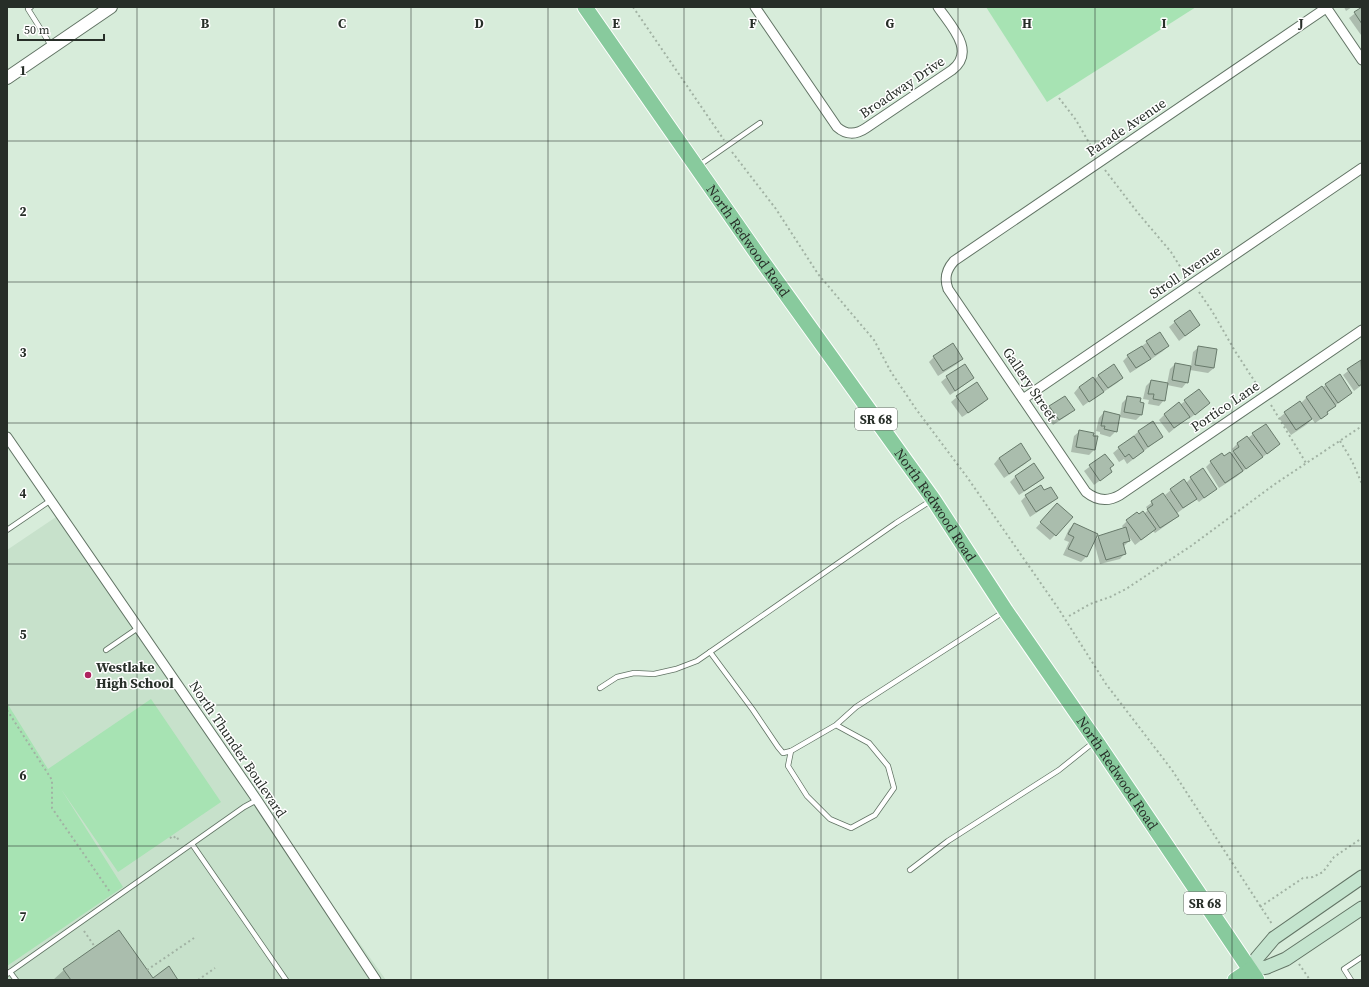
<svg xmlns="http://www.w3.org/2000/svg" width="1369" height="987" viewBox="0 0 1369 987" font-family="'Source Serif 4',serif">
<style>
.built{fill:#c7e1cb}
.green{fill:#a7e3b3}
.shadow{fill:#0003}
.building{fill:#aabdad;stroke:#687a6b}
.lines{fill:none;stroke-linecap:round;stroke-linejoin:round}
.service-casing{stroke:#627465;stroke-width:6}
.minor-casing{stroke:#627465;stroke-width:11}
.tertiary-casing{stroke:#627465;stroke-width:14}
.secondary-casing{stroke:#627465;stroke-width:15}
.primary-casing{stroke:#fff;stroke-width:17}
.path{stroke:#a1b2a3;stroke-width:2;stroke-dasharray:2 3;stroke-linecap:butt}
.service{stroke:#fff;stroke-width:4.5}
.minor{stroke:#fff;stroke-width:9}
.tertiary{stroke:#fff;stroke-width:12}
.secondary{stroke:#c4e4ce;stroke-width:13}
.primary{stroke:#88ca9d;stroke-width:15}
.grid{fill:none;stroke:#272e28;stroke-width:1;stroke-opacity:0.55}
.poi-dot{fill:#ae225f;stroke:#fff;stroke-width:1.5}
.labels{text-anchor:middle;stroke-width:3;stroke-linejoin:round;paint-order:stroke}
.shield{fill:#fff;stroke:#686d68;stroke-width:1}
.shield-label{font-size:13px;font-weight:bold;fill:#272e28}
.street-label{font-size:14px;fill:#272e28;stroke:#fff}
.poi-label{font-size:14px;font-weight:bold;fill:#272e28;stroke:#fff;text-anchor:start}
.grid-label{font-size:13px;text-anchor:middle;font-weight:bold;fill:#272e28;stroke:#fff;stroke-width:3;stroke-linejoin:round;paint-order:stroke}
</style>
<rect width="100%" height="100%" fill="#d7ecda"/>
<!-- built -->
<polygon class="built" points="59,515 257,800 386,980 7,980 7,550"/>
<!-- green -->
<g class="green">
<polygon points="986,7 1196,7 1047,102"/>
<polygon points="151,699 221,802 118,872 61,789 123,887 7,966 7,703 48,769"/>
</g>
<!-- shadow -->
<g class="shadow">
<polygon points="1344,7 1352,7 1346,11"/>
<polygon points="1362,8 1362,34 1361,35 1349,18"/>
<polygon points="1175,322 1199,325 1179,341 1169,327"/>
<polygon points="1160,333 1168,346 1163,351 1150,360 1149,359 1144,364 1130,373 1123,361 1128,356"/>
<polygon points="1199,347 1214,368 1208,373 1190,370 1187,382 1182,388 1167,385 1164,400 1159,406 1148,404 1149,400 1143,399 1146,386 1151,381 1167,384 1170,369 1175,364 1191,366 1193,352"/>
<polygon points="934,357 962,358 957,364 938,376 929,362"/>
<polygon points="1361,361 1362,385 1354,391 1343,375"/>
<polygon points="964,365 973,378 967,383 950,395 941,382 947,377"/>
<polygon points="1099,375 1122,378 1117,383 1102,393 1102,392 1083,406 1074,393 1079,387 1094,380"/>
<polygon points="976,383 987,399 982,404 962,417 951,402 957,397"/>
<polygon points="1326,385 1351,393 1326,413 1321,419 1315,423 1312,419 1306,425 1291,435 1279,418 1285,413 1300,404 1306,398"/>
<polygon points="1128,397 1141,415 1136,420 1119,417 1116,431 1110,437 1100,434 1100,432 1096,431 1099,418 1104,412 1120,416 1122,403"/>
<polygon points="1185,401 1203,408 1189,419 1188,417 1169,433 1159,420 1165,414 1180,405"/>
<polygon points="1050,407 1073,410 1068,415 1053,425 1045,412"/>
<polygon points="1153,423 1162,437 1127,464 1124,459 1119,462 1113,453 1138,432"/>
<polygon points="1080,431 1092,438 1097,437 1094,450 1089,455 1071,452 1074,436"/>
<polygon points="1253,434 1279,444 1274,449 1261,458 1261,457 1236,477 1219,488 1206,467 1211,462 1231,455 1234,452 1232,449 1237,444 1247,437 1248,438"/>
<polygon points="1105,455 1111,472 1094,485 1084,471"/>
<polygon points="999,458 1030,459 1025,464 1004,478 994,464"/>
<polygon points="1034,465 1043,478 1037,483 1019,495 1010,482 1015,477"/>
<polygon points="1191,478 1216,489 1199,502 1196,499 1176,514 1177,516 1172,521 1155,533 1153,531 1135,545 1127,534 1129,541 1124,546 1125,553 1120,559 1100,564 1094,542 1099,536 1124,529 1122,526 1127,521 1144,514 1148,510 1146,507 1163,494 1168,503 1170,502 1165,495 1171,490 1186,483"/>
<polygon points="1044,492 1057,498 1051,503 1030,517 1021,501 1026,496"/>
<polygon points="1052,510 1055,535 1050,540 1036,528"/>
<polygon points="1074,524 1096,534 1086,557 1081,562 1063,555 1069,542 1064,540 1069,529"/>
<polygon points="64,970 152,979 177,980 53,980"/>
</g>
<!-- building -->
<g class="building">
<polygon points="1362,7 1362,24 1354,12"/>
<polygon points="1190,310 1200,325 1185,336 1174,321"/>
<polygon points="1160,332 1169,346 1155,355 1146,341"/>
<polygon points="953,343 963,359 943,371 933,356"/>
<polygon points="1142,346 1151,359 1136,368 1127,355"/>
<polygon points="1198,346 1217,349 1214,368 1195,365"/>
<polygon points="1361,360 1362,384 1359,386 1347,369"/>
<polygon points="1175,363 1191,366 1188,383 1172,380"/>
<polygon points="965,364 974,378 955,391 946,376"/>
<polygon points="1114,364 1123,378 1108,388 1098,375"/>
<polygon points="1340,374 1352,393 1338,403 1325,384"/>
<polygon points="1093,377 1104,392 1089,402 1079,387"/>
<polygon points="1151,380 1168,383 1165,401 1153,399 1154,394 1148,394"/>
<polygon points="977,382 988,399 968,413 956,396"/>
<polygon points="1322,386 1336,406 1327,412 1328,414 1321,419 1306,397"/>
<polygon points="1199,389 1210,403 1195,415 1184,400"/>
<polygon points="1065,396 1075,410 1059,420 1049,406"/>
<polygon points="1127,396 1141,398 1140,402 1144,403 1142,415 1124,412"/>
<polygon points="1300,401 1312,419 1296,430 1284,412"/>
<polygon points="1179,402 1190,417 1174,428 1164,414"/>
<polygon points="1104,411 1120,415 1117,432 1104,429 1105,426 1101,426"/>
<polygon points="1153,421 1163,437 1148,447 1138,431"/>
<polygon points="1266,424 1280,444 1267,454 1252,433"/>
<polygon points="1079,430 1094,433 1093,436 1098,436 1095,450 1076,447"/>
<polygon points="1134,436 1144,451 1133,459 1129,454 1125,457 1118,447"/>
<polygon points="1247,436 1263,457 1246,469 1233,451 1239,447 1237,443"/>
<polygon points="1021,443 1031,459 1009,474 999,458"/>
<polygon points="1230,452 1243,471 1225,483 1210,461 1222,453 1224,456"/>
<polygon points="1105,454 1114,465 1110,468 1112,472 1100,481 1089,465"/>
<polygon points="1034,463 1044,478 1024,491 1015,476"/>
<polygon points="1203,468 1217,489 1204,498 1190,477"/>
<polygon points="1184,479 1197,499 1183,508 1170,489"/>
<polygon points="1041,485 1044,490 1051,487 1058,498 1036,512 1025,495"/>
<polygon points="1163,493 1179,516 1160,528 1147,509 1153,505 1151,501"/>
<polygon points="1057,503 1073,517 1056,536 1040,522"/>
<polygon points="1143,511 1156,529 1141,540 1126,520 1137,512 1139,514"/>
<polygon points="1074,523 1098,534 1087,557 1068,549 1074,537 1068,534"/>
<polygon points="1126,527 1130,541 1123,543 1126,554 1106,560 1098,536"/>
<polygon points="119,930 153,978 169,966 178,980 71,980 63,969"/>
</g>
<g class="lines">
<!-- service casing -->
<g class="service-casing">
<g id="service">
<polyline points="31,7 28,9 52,47"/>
<polyline points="698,166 760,123"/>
<polyline points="7,530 51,500"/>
<polyline points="106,650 138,628"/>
<polyline points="710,652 753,710 778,747 783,753 791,751"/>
<polyline points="600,688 617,677 634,673 654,674 676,669 697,661 896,523 932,500"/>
<polyline points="836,725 869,743 888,766 894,788 875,815 851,828 830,819 807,796 788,766 791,751 836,725 856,707 1005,611"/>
<polyline points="192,844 286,980"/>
<polyline points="910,870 948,841 1059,770 1094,742"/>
<polyline points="10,972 16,980"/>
<polyline points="7,974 244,807 257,800"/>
<polyline points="1351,980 1344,969 1362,957"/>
</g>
</g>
<!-- minor casing -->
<g class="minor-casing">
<g id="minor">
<path d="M 755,7 L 837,127 C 846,135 856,135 866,128 L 952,70 C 977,51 950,25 938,7"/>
<polyline points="1326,7 1362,60"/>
<path d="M 1326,8 L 954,261 C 946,270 944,278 948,289 L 1086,492 C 1097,501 1108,502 1120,495 L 1362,330"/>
<polyline points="1023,399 1362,168"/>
<polyline points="7,437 257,800 376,980"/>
</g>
</g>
<!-- tertiary casing -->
<g class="tertiary-casing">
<polyline id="tertiary" points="7,78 111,7"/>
</g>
<!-- secondary casing -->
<g class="secondary-casing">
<g id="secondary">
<polyline points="1250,970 1257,958 1274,938 1362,877"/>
<polyline points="1250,970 1267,967 1286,959 1362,908"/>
</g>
</g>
<!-- primary casing -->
<g class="primary-casing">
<g id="primary">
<path id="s1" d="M 585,7 L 760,258 L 933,499 L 1006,611 L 1096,741 L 1257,980"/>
<polyline points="1235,980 1250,970"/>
</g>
</g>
<!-- path -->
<g class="path">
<polyline points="633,7 724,140"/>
<polyline points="1059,98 1076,120 1095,153"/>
<polyline points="732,152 776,209 818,274 874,340 891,372 916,409 967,477 1058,608 1106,684 1172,770 1272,924"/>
<polyline points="1105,170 1138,213 1171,252 1186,276"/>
<polyline points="1199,292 1212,311 1235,351 1259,388"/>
<polyline points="1271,405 1306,463"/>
<polyline points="1340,441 1352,461 1362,484"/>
<polyline points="1069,616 1090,604 1110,597 1126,589 1191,546 1275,484 1362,426"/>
<polyline points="7,710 52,780 52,808 110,892"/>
<polyline points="170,837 172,839 176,836 180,842"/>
<polyline points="1260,907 1303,878 1313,877 1323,872 1334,857 1362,838"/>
<polyline points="84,931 95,947"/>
<polyline points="1299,964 1310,980"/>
<polyline points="147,970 194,938"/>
<polyline points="198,980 215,968"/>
</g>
<!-- service -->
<use href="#service" class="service"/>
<!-- minor -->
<use href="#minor" class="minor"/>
<!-- tertiary -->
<use href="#tertiary" class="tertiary"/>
<!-- secondary -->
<use href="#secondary" class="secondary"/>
<!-- primary -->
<use href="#primary" class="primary"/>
</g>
<!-- grid -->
<path class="grid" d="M 137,7 L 137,980M 274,7 L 274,980M 411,7 L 411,980M 548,7 L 548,980M 684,7 L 684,980M 821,7 L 821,980M 958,7 L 958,980M 1095,7 L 1095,980M 1232,7 L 1232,980M 7,141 L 1362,141M 7,282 L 1362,282M 7,423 L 1362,423M 7,564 L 1362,564M 7,705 L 1362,705M 7,846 L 1362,846"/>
<!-- markers -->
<circle class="poi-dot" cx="88" cy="675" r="4"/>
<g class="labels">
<!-- shield labels -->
<g class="shield">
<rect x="855" y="408" width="42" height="22" rx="3"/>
<rect x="1184" y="892" width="42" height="22" rx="3"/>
</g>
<g class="shield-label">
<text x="876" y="424">SR 68</text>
<text x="1205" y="908">SR 68</text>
</g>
<!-- street labels -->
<g class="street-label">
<text transform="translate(902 87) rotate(-34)" y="5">Broadway Drive</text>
<text transform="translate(1126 127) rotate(-34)" y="5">Parade Avenue</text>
<text dy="5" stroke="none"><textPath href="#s1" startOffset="285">North Redwood Road</textPath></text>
<text transform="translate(1185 272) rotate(-34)" y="5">Stroll Avenue</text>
<text transform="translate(1030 384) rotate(56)" y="5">Gallery Street</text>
<text transform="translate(1225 406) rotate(-34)" y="5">Portico Lane</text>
<text dy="5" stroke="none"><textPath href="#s1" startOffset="609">North Redwood Road</textPath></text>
<text transform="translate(238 749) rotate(56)" y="5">North Thunder Boulevard</text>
<text dy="5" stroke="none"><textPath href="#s1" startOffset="933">North Redwood Road</textPath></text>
</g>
<!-- poi labels -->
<g class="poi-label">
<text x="96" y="672">Westlake<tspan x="96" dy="16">High School</tspan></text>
</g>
</g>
<g class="grid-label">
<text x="205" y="28">B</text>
<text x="342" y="28">C</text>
<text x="479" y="28">D</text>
<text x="616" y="28">E</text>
<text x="753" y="28">F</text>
<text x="890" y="28">G</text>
<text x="1027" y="28">H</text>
<text x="1164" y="28">I</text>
<text x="1301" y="28">J</text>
<text x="23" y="75">1</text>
<text x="23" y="216">2</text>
<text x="23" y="357">3</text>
<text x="23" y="498">4</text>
<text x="23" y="639">5</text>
<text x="23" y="780">6</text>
<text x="23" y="921">7</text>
</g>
<!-- border -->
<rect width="1369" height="987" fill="none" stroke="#272e28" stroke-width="16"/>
<!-- scale -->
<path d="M18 34v6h86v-6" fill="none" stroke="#272e28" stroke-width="2"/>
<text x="24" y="34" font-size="12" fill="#272e28" stroke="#ffffff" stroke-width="3" paint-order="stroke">50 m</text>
</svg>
